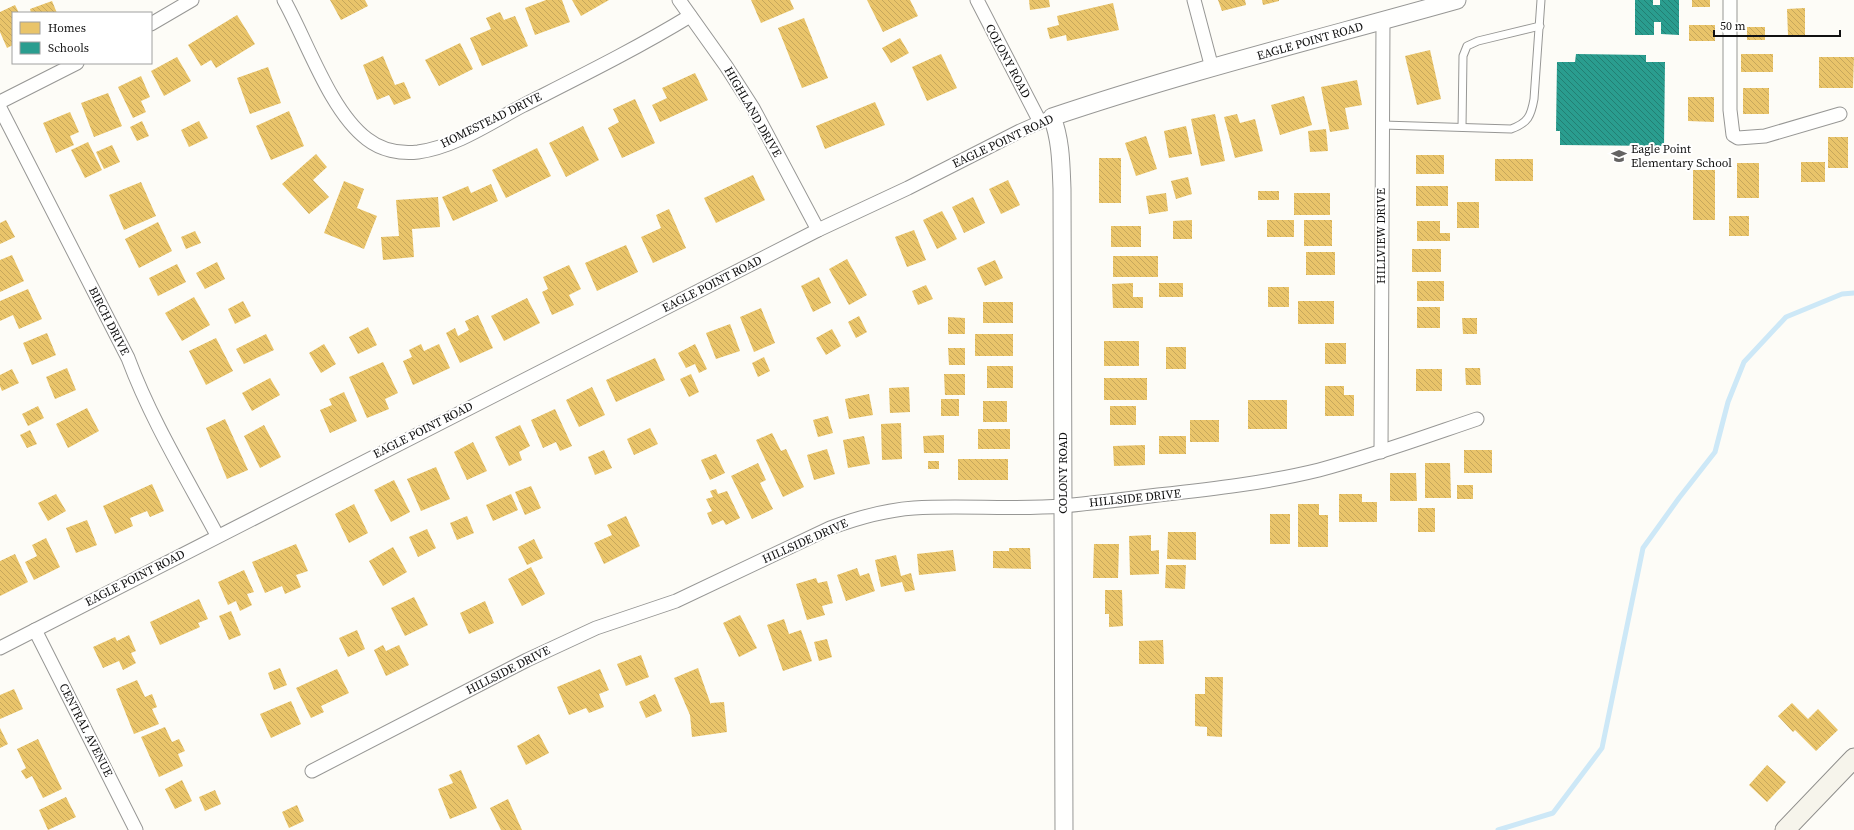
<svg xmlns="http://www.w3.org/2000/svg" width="1854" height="830" viewBox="0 0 1854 830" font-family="'Source Serif 4',serif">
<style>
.homes{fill:url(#homes-back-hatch)}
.schools{fill:url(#schools-back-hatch)}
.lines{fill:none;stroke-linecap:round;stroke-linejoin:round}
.stream{stroke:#cde8f7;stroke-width:5}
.service-casing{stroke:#979795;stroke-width:9}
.minor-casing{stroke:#979795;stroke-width:15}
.tertiary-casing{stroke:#979795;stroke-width:19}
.secondary-casing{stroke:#8e8d8b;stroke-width:21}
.service{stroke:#fffffe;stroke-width:7}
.minor{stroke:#fffffe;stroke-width:13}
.tertiary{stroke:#fffffe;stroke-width:17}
.secondary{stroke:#f6f4eb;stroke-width:19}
.labels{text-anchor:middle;stroke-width:4;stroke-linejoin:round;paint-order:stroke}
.street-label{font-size:12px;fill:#111;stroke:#fff}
.poi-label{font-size:12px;fill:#111;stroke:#fff;text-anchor:start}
</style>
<defs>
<pattern id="homes-back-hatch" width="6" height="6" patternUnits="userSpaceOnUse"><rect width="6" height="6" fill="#e9c46a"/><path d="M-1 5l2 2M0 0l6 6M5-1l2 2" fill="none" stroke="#c7a75b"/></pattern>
<pattern id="schools-back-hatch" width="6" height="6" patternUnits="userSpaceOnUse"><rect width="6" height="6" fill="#2a9d8f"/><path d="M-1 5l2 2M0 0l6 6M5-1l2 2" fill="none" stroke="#237f73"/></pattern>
</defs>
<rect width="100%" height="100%" fill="#fdfcf7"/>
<!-- homes -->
<g class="homes">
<polygon points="330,0 365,0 368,6 341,20"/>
<polygon points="546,0 562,0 570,22 535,35 525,8"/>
<polygon points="572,0 609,0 581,16"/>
<polygon points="751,0 790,0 794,9 761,23"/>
<polygon points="867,0 910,0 918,16 883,32"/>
<polygon points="1029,0 1049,0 1050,7 1030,10"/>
<polygon points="1218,0 1245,0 1246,5 1222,11"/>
<polygon points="1262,0 1279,0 1279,1 1263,5"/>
<rect x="1692" y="0" width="18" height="7"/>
<polygon points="52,1 57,13 31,13 30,9"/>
<polygon points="1113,3 1119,30 1067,41 1066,35 1050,39 1047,28 1059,25 1057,16"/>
<polygon points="15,5 19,13 13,13 13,45 7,48 0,32 0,12"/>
<polygon points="1805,8 1805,35 1788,35 1787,9"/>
<polygon points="500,12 504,20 515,16 528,46 482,66 470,38 491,29 486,18"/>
<polygon points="237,15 255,44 216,68 211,60 201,66 188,45"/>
<polygon points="804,18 828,78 802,88 778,28"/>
<rect x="1689" y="25" width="26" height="16"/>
<rect x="1747" y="27" width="18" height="13"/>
<polygon points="900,38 909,53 891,63 882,48"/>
<polygon points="460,43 473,69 439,86 425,60"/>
<polygon points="1430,50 1441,99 1417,105 1405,56"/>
<polygon points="941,54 957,88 927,101 912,67"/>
<rect x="1741" y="54" width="32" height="18"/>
<polygon points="383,56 395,85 404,82 411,98 394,105 389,95 377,100 363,65"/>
<polygon points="177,57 191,81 164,96 151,71"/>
<polygon points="1819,57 1854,57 1853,88 1819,88"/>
<polygon points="268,67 281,103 250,114 237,78"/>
<polygon points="695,73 708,100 660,122 652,105 667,98 662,88"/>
<polygon points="141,76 150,97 141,101 146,112 133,118 118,87"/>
<polygon points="1357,80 1362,105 1345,108 1349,129 1330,132 1321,87"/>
<rect x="1743" y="88" width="26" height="26"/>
<polygon points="108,93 122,126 94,137 81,103"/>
<polygon points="1304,96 1312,125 1280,135 1271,105"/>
<polygon points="1688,97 1714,97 1714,122 1688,121"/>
<polygon points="635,99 655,143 622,158 608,128 619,122 613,109"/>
<polygon points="875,102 885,125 825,149 816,126"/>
<polygon points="289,111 304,146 271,160 256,126"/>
<polygon points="70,112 79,132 70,136 74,145 56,153 43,123"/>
<polygon points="1215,114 1225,161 1201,166 1191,119"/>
<polygon points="1237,114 1240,123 1255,119 1263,151 1235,158 1224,117"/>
<polygon points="142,121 149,136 137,141 130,127"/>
<polygon points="199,121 208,138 189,147 181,130"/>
<polygon points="583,126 599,160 566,177 549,143"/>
<polygon points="1186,126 1192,154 1169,158 1164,131"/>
<polygon points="1326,129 1328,151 1310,152 1308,131"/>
<polygon points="1146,136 1157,169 1136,176 1125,143"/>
<rect x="1828" y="137" width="20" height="31"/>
<polygon points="88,142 102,170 85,178 71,150"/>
<polygon points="112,145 120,162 104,169 96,152"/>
<polygon points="537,148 551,176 506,198 492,170"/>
<polygon points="316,154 327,167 313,180 329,197 309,214 282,184"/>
<rect x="1416" y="155" width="28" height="19"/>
<rect x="1099" y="158" width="22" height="45"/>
<rect x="1495" y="159" width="38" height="22"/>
<rect x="1801" y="162" width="24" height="20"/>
<rect x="1737" y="163" width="22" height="35"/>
<rect x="1693" y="170" width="22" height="50"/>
<polygon points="753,175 765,200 716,223 704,198"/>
<polygon points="1188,177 1192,194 1176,199 1171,181"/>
<polygon points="1008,180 1020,205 1001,214 989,189"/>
<polygon points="344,181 364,189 357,208 377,216 364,249 324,233"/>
<polygon points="141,182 156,216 124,230 109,195"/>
<polygon points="491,184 498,201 453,221 442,197 468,186 471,193"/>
<rect x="1416" y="186" width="32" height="20"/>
<rect x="1258" y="191" width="21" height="9"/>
<polygon points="1166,193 1168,211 1149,214 1146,196"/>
<rect x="1294" y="193" width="36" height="22"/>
<polygon points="438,197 440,227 412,229 414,257 383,260 381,237 399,236 396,200"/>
<polygon points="973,197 985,223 964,233 952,207"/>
<rect x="1457" y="202" width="22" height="26"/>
<polygon points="669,209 686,248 653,263 641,237 661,228 656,215"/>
<polygon points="942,211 957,239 937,249 923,220"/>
<rect x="1729" y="216" width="20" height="20"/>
<polygon points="6,220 15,237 0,244 0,223"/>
<polygon points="1192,220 1192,239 1173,239 1173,221"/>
<rect x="1267" y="220" width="27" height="17"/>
<rect x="1304" y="220" width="28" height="26"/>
<polygon points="1417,221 1440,221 1440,233 1450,233 1450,241 1417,241"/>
<polygon points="158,222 172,251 139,268 125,239"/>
<rect x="1111" y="226" width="30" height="21"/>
<polygon points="914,230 926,260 907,267 895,237"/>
<polygon points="195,231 201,243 186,249 181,237"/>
<polygon points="626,245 638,272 597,291 585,263"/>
<rect x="1412" y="249" width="29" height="23"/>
<rect x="1306" y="252" width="29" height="23"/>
<polygon points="12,255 24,281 0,292 0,260"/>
<rect x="1113" y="256" width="45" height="21"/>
<polygon points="847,259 867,295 849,305 829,269"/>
<polygon points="995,260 1003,278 985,286 977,268"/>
<polygon points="217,262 225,279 205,289 196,273"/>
<polygon points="177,264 186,282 158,296 149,278"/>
<polygon points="569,265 581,289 569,295 574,305 552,315 542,292 548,289 543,277"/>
<polygon points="819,277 831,303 813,312 801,286"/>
<rect x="1417" y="281" width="27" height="20"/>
<polygon points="1133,283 1133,297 1143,297 1143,308 1113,308 1112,284"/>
<rect x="1159" y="283" width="24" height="14"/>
<polygon points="926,285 933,299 918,305 912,291"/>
<rect x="1268" y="287" width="21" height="20"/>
<polygon points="28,289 42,319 19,329 13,315 0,321 0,301"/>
<polygon points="194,297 210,325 182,341 165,313"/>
<polygon points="527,298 540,323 504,341 491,316"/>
<polygon points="243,301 251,316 235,324 228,309"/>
<rect x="1298" y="301" width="36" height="23"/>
<rect x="983" y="302" width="30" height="21"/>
<rect x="1417" y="307" width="23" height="21"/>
<polygon points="761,308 775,343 754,352 740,317"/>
<polygon points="478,315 493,348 460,363 446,333 455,328 458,336 469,330 465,321"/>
<polygon points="859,316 867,332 856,338 848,322"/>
<polygon points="948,317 965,318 965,334 948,334"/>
<polygon points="1462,318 1477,318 1477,334 1463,334"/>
<polygon points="730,324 740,351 716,359 706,333"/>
<polygon points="368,327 377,345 358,354 349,337"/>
<polygon points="832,329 841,346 826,355 816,338"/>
<polygon points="47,333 56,355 32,365 23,343"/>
<polygon points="266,334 274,350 244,364 236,349"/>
<rect x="975" y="334" width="38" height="22"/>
<polygon points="216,338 233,371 206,385 189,351"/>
<rect x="1104" y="341" width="35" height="25"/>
<rect x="1325" y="343" width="21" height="21"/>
<polygon points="324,344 336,364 321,373 309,353"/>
<polygon points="421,344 424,351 439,344 450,368 413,385 403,361 412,357 409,350"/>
<polygon points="695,344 707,369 699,373 695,364 686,368 678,353"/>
<rect x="1166" y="347" width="20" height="22"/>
<polygon points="948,348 965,348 965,365 949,365"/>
<polygon points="764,357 770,371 758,377 752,363"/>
<polygon points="655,358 665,380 616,402 606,380"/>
<polygon points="383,362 398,393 385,399 389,409 367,418 349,377"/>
<rect x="987" y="366" width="26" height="22"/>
<polygon points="67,368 76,390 55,399 46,377"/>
<polygon points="1465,368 1480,368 1481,385 1466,385"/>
<polygon points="12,369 19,383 2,391 0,386 0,375"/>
<rect x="1416" y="369" width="26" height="22"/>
<polygon points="691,374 699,392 689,397 680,379"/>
<polygon points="944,374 965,374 965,395 945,395"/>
<polygon points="270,378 280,395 252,411 242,393"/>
<rect x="1104" y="378" width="43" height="22"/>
<polygon points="1325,386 1344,386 1344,395 1354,395 1354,416 1325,416"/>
<polygon points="592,387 605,415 579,427 566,400"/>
<polygon points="909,387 910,412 890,413 889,388"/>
<polygon points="344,392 357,421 330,433 320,410 332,405 329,399"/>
<polygon points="869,394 873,415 849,419 845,399"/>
<rect x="941" y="399" width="18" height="17"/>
<rect x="1248" y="400" width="39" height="29"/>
<rect x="983" y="401" width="24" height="21"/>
<polygon points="38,406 44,418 28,426 22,414"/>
<rect x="1110" y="406" width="26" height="19"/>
<polygon points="87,408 99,431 68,448 56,424"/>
<polygon points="555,409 572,446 560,451 556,442 543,448 531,420"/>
<polygon points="828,416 833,433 818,437 813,420"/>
<polygon points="225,419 248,470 227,479 206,428"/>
<rect x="1190" y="420" width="29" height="22"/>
<polygon points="901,423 902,459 882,460 881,424"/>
<polygon points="264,425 281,457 260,468 244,436"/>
<polygon points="520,425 530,446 519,452 522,460 509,466 495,437"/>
<polygon points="650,428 658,444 634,455 627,439"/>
<rect x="978" y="429" width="32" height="20"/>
<polygon points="30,430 37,444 27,448 20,435"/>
<polygon points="772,433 781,451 786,449 804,487 783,497 756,440"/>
<polygon points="944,435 944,453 924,453 923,436"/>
<polygon points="864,436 870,464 848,468 843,440"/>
<rect x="1159" y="436" width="27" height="18"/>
<polygon points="473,442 487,471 467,480 454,452"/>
<polygon points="1145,445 1145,465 1114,466 1113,446"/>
<polygon points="827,449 835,474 814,480 807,455"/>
<polygon points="604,450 612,468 595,475 588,457"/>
<rect x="1464" y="450" width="28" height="23"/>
<polygon points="716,454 725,473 710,480 701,460"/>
<rect x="958" y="459" width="50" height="21"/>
<rect x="928" y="461" width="11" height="8"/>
<polygon points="758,463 766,480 760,483 773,509 752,519 731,476"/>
<polygon points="1425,463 1450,463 1451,498 1425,498"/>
<polygon points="436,467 450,499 421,511 407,479"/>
<polygon points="1390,473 1416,473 1417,501 1390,501"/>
<polygon points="394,480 410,512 391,522 374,490"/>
<polygon points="152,484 164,511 150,517 147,511 130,518 133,526 115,534 103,506"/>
<rect x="1457" y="485" width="16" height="14"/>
<polygon points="531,486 541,508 525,515 515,492"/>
<polygon points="716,489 718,494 727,491 740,518 726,525 723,520 712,525 707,513 712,511 706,499 713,497 710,491"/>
<polygon points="56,494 66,511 48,521 38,503"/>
<polygon points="511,494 518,510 493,521 486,505"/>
<polygon points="1339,494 1362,494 1362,502 1377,502 1377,522 1339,522"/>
<polygon points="354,504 368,533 349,543 335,514"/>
<polygon points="1298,504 1319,504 1319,515 1328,515 1328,547 1298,547"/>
<rect x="1418" y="508" width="17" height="24"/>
<rect x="1270" y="514" width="20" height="30"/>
<polygon points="467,516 474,533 457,540 450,523"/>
<polygon points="626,516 640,546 604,564 594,543 612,535 607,525"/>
<polygon points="87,520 97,545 76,553 66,528"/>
<polygon points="427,529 436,548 418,557 409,537"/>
<polygon points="1168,532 1196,532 1196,560 1167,559"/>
<polygon points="1151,535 1151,551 1159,550 1159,574 1130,575 1129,536"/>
<polygon points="46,538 60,567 34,580 25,562 37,556 32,545"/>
<polygon points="534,539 543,558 527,565 518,547"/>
<polygon points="296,544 308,571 296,575 301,587 285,594 282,586 265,593 252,562"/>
<polygon points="1094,544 1119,544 1118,578 1093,578"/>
<polygon points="393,547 407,572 383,586 369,561"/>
<polygon points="1009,548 1030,548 1031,569 993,568 993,551 1009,551"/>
<polygon points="953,550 956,571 919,575 917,554"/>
<polygon points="15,554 28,582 0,596 0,561"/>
<polygon points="896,555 901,576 911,573 915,590 905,592 902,582 881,587 875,560"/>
<polygon points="1166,565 1186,565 1185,589 1165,588"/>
<polygon points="531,567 545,594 522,606 508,579"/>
<polygon points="857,568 860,576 869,573 875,591 846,601 837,575"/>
<polygon points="244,570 254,592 247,594 252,605 240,611 236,601 228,605 218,582"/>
<polygon points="816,578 818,583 827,581 833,603 822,606 825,615 807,620 796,584"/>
<polygon points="1105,590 1122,590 1123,626 1109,627 1109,614 1105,614"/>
<polygon points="414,597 428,625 405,636 391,608"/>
<polygon points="199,599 208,619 198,623 200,627 160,645 150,622"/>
<polygon points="485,601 494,623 469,634 460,613"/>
<polygon points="231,611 241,635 229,640 219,616"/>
<polygon points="740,615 757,648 739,657 723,623"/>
<polygon points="784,619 789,634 801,630 812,661 783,671 767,625"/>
<polygon points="357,630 365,649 348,657 339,638"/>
<polygon points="129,635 136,651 131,653 136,663 123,670 119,661 103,668 93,647 115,637 117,641"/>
<polygon points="827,639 832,657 819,661 814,642"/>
<polygon points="1163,640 1164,664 1139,664 1139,641"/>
<polygon points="383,645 386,651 399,645 409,665 386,676 374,650"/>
<polygon points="641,655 649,677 626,686 617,664"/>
<polygon points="280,668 287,685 274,690 268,673"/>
<polygon points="698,668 711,705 711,703 724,702 727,732 692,737 690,715 674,678"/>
<polygon points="337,669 349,693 321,706 324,712 311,718 296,688"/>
<polygon points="600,669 609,690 599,694 604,707 589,713 586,708 569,715 557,687"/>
<polygon points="1205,677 1223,677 1222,737 1207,736 1207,727 1195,726 1195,694 1205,694"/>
<polygon points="137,680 145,697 152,694 157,707 152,709 159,724 134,734 116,689"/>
<polygon points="14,689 23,709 0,719 0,695"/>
<polygon points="655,694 662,711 646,718 639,702"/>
<polygon points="291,701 301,724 271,738 260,714"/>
<polygon points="1792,703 1808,719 1818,709 1838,730 1816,751 1795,730 1793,732 1778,716"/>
<polygon points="165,727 172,742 179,739 185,751 178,754 183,766 159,777 141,737"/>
<polygon points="0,728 8,744 0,748"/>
<polygon points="539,734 549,753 526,765 517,746"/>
<polygon points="38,739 62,789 43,798 32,776 26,779 21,771 26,768 17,749"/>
<polygon points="1767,765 1786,782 1767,802 1749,785"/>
<polygon points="461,770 477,808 450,819 438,789 453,783 449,775"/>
<polygon points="182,780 192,801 175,809 165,789"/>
<polygon points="215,790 221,804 205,811 199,797"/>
<polygon points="66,797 76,817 48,830 39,810"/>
<polygon points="508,799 522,830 501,830 490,808"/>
<polygon points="297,805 304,821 289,828 282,812"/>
</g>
<!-- schools -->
<g class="schools">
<polygon points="1635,0 1653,0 1653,5 1660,5 1660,0 1679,0 1679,35 1661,34 1661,22 1654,22 1654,35 1635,35"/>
<polygon points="1576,54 1646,55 1646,62 1665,62 1664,146 1560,145 1560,131 1556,131 1557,62 1575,62"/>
</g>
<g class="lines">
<!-- stream -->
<polyline class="stream" points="1498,830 1553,813 1602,748 1643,548 1679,498 1715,452 1728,402 1744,362 1786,317 1842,294 1854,293"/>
<!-- service casing -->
<g class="service-casing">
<g id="service">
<path d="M 1383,125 L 1511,129 C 1528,123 1531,116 1534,99 L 1541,0"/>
<polyline points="1462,127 1463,56 1467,46 1478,41 1540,26"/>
</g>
</g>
<!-- minor casing -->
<g class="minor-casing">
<g id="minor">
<path d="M 284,0 C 307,41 330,111 367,139 C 381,150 400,154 418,152 C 455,147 490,123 522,106 C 579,77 636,49 690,16"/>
<polyline points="679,0 726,66 753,108 818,230"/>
<polyline points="977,0 1040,122"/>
<polyline points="1194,0 1212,68"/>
<polyline points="1730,0 1730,110 1733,135 1738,138 1765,136 1840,114"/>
<polyline points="151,24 192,0"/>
<polyline points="0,102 77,63"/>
<path d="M 0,108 L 128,358 C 151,420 186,477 217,535"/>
<polyline points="1381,452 1383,20"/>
<polyline points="35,630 136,830"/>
<polyline points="0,648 818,230 908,188 1020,131 1052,117"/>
<path d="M 312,771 L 527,660 L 596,628 L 676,601 L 830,528 C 857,518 885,510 914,508 C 963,505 1013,510 1063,506 C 1095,503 1127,499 1158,495 C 1212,489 1266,483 1319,470 C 1372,456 1424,437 1477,419"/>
</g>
</g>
<!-- tertiary casing -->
<g class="tertiary-casing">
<path id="tertiary" d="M 1064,830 L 1062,189 C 1061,165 1061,140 1052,117 C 1185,72 1322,38 1457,0"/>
</g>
<!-- secondary casing -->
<g class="secondary-casing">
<polyline id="secondary" points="1785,830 1854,758"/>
</g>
<!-- service -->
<use href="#service" class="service"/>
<!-- minor -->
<use href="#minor" class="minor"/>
<!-- tertiary -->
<use href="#tertiary" class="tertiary"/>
<!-- secondary -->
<use href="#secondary" class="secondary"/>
</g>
<!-- icons -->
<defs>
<g id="school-bare" transform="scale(1.2)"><path d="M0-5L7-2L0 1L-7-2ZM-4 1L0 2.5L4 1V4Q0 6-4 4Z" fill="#646362" stroke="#fff" stroke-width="2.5" paint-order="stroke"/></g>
</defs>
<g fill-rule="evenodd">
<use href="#school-bare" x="1619" y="156"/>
</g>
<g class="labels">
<!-- street labels -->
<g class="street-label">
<text transform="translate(1310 41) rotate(-16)" y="4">EAGLE POINT ROAD</text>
<text transform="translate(1008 61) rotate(62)" y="4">COLONY ROAD</text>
<text transform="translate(753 112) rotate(60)" y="4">HIGHLAND DRIVE</text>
<text transform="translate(491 120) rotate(-26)" y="4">HOMESTEAD DRIVE</text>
<text transform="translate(1003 141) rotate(-25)" y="4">EAGLE POINT ROAD</text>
<text transform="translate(1381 236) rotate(-90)" y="4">HILLVIEW DRIVE</text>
<text transform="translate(712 284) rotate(-27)" y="4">EAGLE POINT ROAD</text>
<text transform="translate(109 321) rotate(63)" y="4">BIRCH DRIVE</text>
<text transform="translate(423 430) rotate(-27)" y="4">EAGLE POINT ROAD</text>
<text transform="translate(1063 473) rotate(-90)" y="4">COLONY ROAD</text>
<text transform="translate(1135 498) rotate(-6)" y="4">HILLSIDE DRIVE</text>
<text transform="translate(805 541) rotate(-24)" y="4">HILLSIDE DRIVE</text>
<text transform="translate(135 578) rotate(-27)" y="4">EAGLE POINT ROAD</text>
<text transform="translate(508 670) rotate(-27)" y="4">HILLSIDE DRIVE</text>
<text transform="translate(86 730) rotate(63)" y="4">CENTRAL AVENUE</text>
</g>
<!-- poi labels -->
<g class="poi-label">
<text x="1631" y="153">Eagle Point<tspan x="1631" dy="14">Elementary School</tspan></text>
</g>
</g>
<!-- legend -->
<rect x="12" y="12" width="140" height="52" fill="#ffffff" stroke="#a0a0a0"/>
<rect x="20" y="22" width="20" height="12" fill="#e9c46a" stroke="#a0a0a0"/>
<text x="48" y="32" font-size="12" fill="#111111">Homes</text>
<rect x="20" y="42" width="20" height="12" fill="#2a9d8f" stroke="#a0a0a0"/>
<text x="48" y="52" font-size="12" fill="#111111">Schools</text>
<!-- scale -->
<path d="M1714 30v6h126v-6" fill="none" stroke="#111111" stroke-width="2"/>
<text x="1720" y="30" font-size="12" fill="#111111" stroke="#ffffff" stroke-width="3" paint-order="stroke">50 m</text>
</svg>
